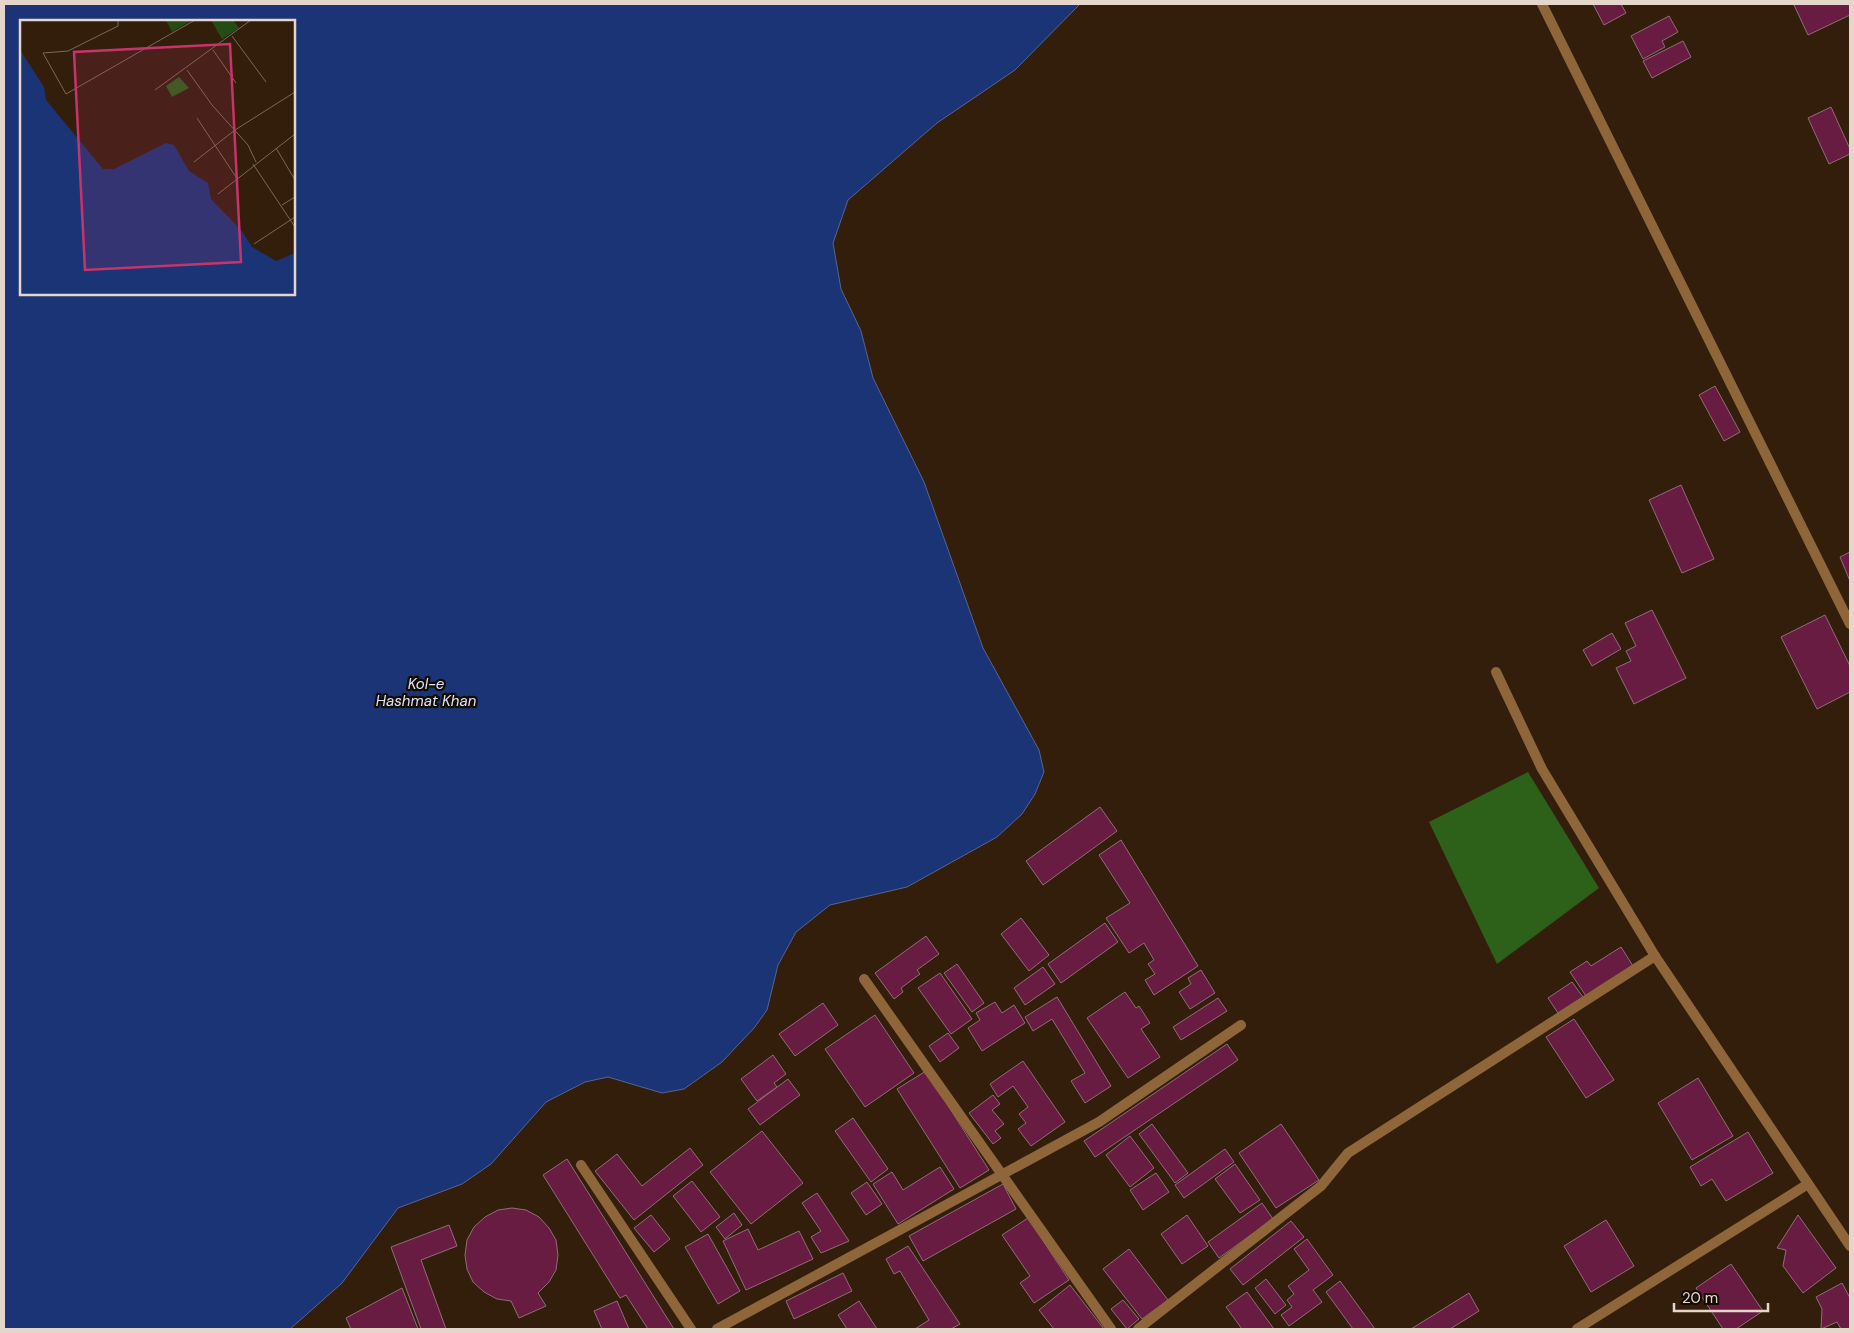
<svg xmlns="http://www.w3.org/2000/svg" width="1854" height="1333" viewBox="0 0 1854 1333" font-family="'DM Sans',sans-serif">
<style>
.forest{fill:#2d6019}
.water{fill:#1a3475;stroke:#57658f;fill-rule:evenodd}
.building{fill:#691c41;stroke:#8e6d79}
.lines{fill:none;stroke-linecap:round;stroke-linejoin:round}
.service{stroke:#8e663a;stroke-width:10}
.minor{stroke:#8e663a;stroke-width:10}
.labels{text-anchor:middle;stroke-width:4.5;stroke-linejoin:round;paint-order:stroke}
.water-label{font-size:15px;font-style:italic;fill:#dbe5f9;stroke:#140b04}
.inset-road{fill:none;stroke:#7a6858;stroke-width:1}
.view{fill:#c7346c;fill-opacity:0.15;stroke:#c7346c;stroke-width:2.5}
.inset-edge{fill:none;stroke:#e4d6cb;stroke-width:2.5}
</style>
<rect width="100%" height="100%" fill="#331e0c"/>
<!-- forest -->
<polygon class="forest" points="1528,772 1599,888 1497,964 1429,822"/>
<!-- water -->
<path class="water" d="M 4,4 L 1080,4 L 1015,70 L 937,123 L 848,200 L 833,243 L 841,289 L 861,331 L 873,378 L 924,482 L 983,648 L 1039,750 L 1044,772 L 1035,794 L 1022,814 L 997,837 L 907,887 L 830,905 L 796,932 L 778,965 L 767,1010 L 754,1028 L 722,1062 L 684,1089 L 662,1093 L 608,1077 L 585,1082 L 546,1102 L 491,1164 L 462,1184 L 398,1208 L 342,1283 L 290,1329 L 4,1329 ZM 21,21 L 294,21 L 294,294 L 21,294 Z"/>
<!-- building -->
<g class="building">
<polygon points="1593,4 1621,4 1626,13 1604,25"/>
<polygon points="1796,4 1850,4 1850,15 1808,35 1794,5"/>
<polygon points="1669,16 1678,32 1662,41 1665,47 1643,59 1631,36"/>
<polygon points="1683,41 1691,57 1652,78 1643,61"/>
<polygon points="1831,107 1850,149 1850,154 1829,164 1808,118"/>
<polygon points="1715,386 1740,432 1724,441 1699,395"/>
<polygon points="1681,485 1714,559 1682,573 1649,500"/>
<polygon points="1850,552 1850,581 1840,557"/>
<polygon points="1652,610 1686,678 1634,704 1616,668 1631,661 1626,651 1636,646 1625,623"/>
<polygon points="1825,615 1850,666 1850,692 1817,709 1781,637"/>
<polygon points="1612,633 1621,649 1592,666 1583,650"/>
<polygon points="1100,807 1117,831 1043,885 1026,861"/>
<polygon points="1121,840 1198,966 1154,995 1145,980 1155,974 1148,964 1154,960 1144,943 1129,953 1106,918 1130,903 1099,855"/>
<polygon points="1021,918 1049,955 1029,971 1001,934"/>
<polygon points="1105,923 1118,942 1061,983 1048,964"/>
<polygon points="926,936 939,954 917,970 920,974 901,988 903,992 894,999 875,973"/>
<polygon points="1621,947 1633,966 1586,996 1570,972 1587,961 1591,966"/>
<polygon points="957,964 984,1003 972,1012 944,973"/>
<polygon points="1043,967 1055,984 1025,1005 1014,988"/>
<polygon points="1201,970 1215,993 1190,1009 1179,992 1191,984 1188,978"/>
<polygon points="940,973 972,1019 951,1034 918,988"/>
<polygon points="1572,982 1583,997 1558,1013 1548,998"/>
<polygon points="1125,992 1136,1008 1139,1006 1150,1023 1141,1029 1160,1057 1128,1078 1087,1018"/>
<polygon points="1057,997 1111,1086 1085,1103 1071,1081 1085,1073 1052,1019 1033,1031 1025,1017"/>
<polygon points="1218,998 1227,1011 1181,1040 1173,1027"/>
<polygon points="995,1002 1002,1013 1014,1005 1025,1023 982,1051 968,1028 980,1020 976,1013"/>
<polygon points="823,1003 838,1025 795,1056 779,1034"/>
<polygon points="875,1015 914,1073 865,1107 825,1049"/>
<polygon points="1574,1019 1614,1080 1586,1098 1546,1037"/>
<polygon points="948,1033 959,1048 940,1062 929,1046"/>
<polygon points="1227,1044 1238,1060 1095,1157 1084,1141"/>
<polygon points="773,1055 786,1074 774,1083 777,1087 757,1101 741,1079"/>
<polygon points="1023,1061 1065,1122 1031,1146 1018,1129 1026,1123 1019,1114 1028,1107 1013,1086 998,1097 990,1084"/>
<polygon points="926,1071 989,1170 960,1188 897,1089"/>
<polygon points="1698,1078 1733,1136 1692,1160 1658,1103"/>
<polygon points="788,1079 800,1095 760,1125 748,1109"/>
<polygon points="993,1095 1000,1104 992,1110 1004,1124 995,1131 1001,1138 993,1144 969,1113"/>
<polygon points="853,1118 888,1169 871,1182 835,1131"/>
<polygon points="1152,1124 1188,1173 1175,1183 1139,1134"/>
<polygon points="1281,1124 1319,1180 1276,1208 1239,1153"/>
<polygon points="762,1131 803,1183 751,1224 710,1172"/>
<polygon points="1748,1132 1773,1173 1726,1201 1712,1179 1701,1186 1690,1167"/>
<polygon points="1130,1136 1154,1168 1130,1187 1106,1155"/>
<polygon points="690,1148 703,1165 634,1220 595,1171 617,1154 642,1186"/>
<polygon points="1225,1149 1234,1162 1184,1198 1175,1185"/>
<polygon points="567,1159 674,1329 648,1329 626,1295 620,1298 543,1175"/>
<polygon points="1235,1164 1260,1200 1240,1213 1215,1179"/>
<polygon points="940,1167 954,1189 898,1224 873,1184 892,1172 903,1190"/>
<polygon points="1156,1173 1169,1192 1143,1210 1130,1190"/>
<polygon points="692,1181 720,1217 701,1232 673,1196"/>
<polygon points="867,1182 882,1204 866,1215 851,1193"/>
<polygon points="1003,1184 1016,1209 923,1261 909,1236"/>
<polygon points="817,1193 849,1241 821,1253 811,1237 821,1231 802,1203"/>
<polygon points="1262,1203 1273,1219 1219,1258 1208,1242"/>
<polygon points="512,1208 526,1210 539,1217 549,1228 556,1240 558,1255 556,1270 549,1282 538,1293 546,1306 519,1318 511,1301 497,1299 484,1292 473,1282 467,1269 465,1255 467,1240 474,1227 485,1217 498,1210"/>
<polygon points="734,1213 742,1225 725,1239 716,1227"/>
<polygon points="651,1215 670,1239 654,1252 634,1228"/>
<polygon points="1187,1215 1208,1246 1182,1264 1161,1234"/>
<polygon points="1798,1215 1836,1268 1803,1293 1783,1266 1786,1250 1777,1248"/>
<polygon points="1028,1218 1069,1280 1034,1303 1020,1283 1030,1276 1002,1235"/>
<polygon points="1606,1220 1634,1266 1591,1292 1564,1246"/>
<polygon points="1291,1221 1304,1237 1243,1285 1230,1269"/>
<polygon points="449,1225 457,1246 421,1260 446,1329 421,1329 391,1247"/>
<polygon points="748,1229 758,1250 799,1231 813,1259 746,1290 723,1241"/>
<polygon points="708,1234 740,1291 718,1304 685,1247"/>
<polygon points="1307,1239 1333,1275 1313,1290 1322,1302 1289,1326 1281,1315 1292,1307 1287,1300 1294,1294 1288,1286 1309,1270 1294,1249"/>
<polygon points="908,1246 960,1324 951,1329 915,1329 929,1320 900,1271 894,1274 886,1259"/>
<polygon points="1129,1249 1168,1300 1142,1319 1103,1269"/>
<polygon points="1731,1264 1763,1311 1736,1329 1723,1329 1696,1288"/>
<polygon points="843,1273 852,1291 794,1319 786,1301"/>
<polygon points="1266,1279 1286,1305 1275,1314 1255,1288"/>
<polygon points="1340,1281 1375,1329 1353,1329 1326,1292"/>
<polygon points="1842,1283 1850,1298 1850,1329 1841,1329 1837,1322 1821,1329 1822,1309 1816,1297"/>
<polygon points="1070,1285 1104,1329 1054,1329 1039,1310"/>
<polygon points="402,1288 418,1329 351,1329 346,1318"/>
<polygon points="1247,1292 1274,1329 1242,1329 1226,1307"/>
<polygon points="1469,1293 1479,1311 1450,1329 1411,1329"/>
<polygon points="1123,1300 1139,1319 1127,1329 1111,1309"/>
<polygon points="617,1301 629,1329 602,1329 594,1311"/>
<polygon points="859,1301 877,1329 847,1329 838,1315"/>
</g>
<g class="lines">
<!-- service -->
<g class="service">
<polyline points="864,979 1111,1329"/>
<polyline points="717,1329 1099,1122 1241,1025"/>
<polyline points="1138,1329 1321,1186 1348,1153 1655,956"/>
<polyline points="1577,1329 1808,1184"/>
</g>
<!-- minor -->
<g class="minor">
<polyline points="1542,4 1850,624"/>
<polyline points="1496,672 1542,769 1655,956 1850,1246"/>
<polyline points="581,1165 691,1329"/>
</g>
</g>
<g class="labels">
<!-- water labels -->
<g class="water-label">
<text x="426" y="689">Kol-e<tspan x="426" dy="17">Hashmat Khan</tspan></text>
</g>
</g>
<!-- overview -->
<g transform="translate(20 20)">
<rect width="275" height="275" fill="#331e0c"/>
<path d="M 146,0 L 172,0 L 152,12 ZM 191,0 L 213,0 L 219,8 L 202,19 Z" fill="#244c15"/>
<path d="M 159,57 L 169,68 L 152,77 L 146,66 Z" fill="#2d6019"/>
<path d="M 0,30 L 24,67 L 26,80 L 83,149 L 94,149 L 146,123 L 154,125 L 169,151 L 188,163 L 191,179 L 221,210 L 232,227 L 256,241 L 275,233 L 275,275 L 0,275 Z" fill="#1a3475"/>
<path class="inset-road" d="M 98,0 L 98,6 L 48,31 L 23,33 L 46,74 L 175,0M 212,16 L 246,62M 193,30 L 216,63M 167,50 L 192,85 L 228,125 L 236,142M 135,70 L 231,0M 177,98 L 218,160M 256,128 L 275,160M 174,142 L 215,110 L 275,72M 233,144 L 275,207M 198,174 L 275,114M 262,185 L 275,177M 234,224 L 275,197"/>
<path class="view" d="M 210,24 L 221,242 L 65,250 L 54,32 Z"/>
<rect width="275" height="275" class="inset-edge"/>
</g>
<!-- border -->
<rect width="1854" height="1333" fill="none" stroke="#e4d6cb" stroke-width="10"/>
<!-- scale -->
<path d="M1674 1303v8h94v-8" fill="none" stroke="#e4d6cb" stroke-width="2.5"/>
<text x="1682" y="1303" font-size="15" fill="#e4d6cb" stroke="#140b04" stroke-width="4" paint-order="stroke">20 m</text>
</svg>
